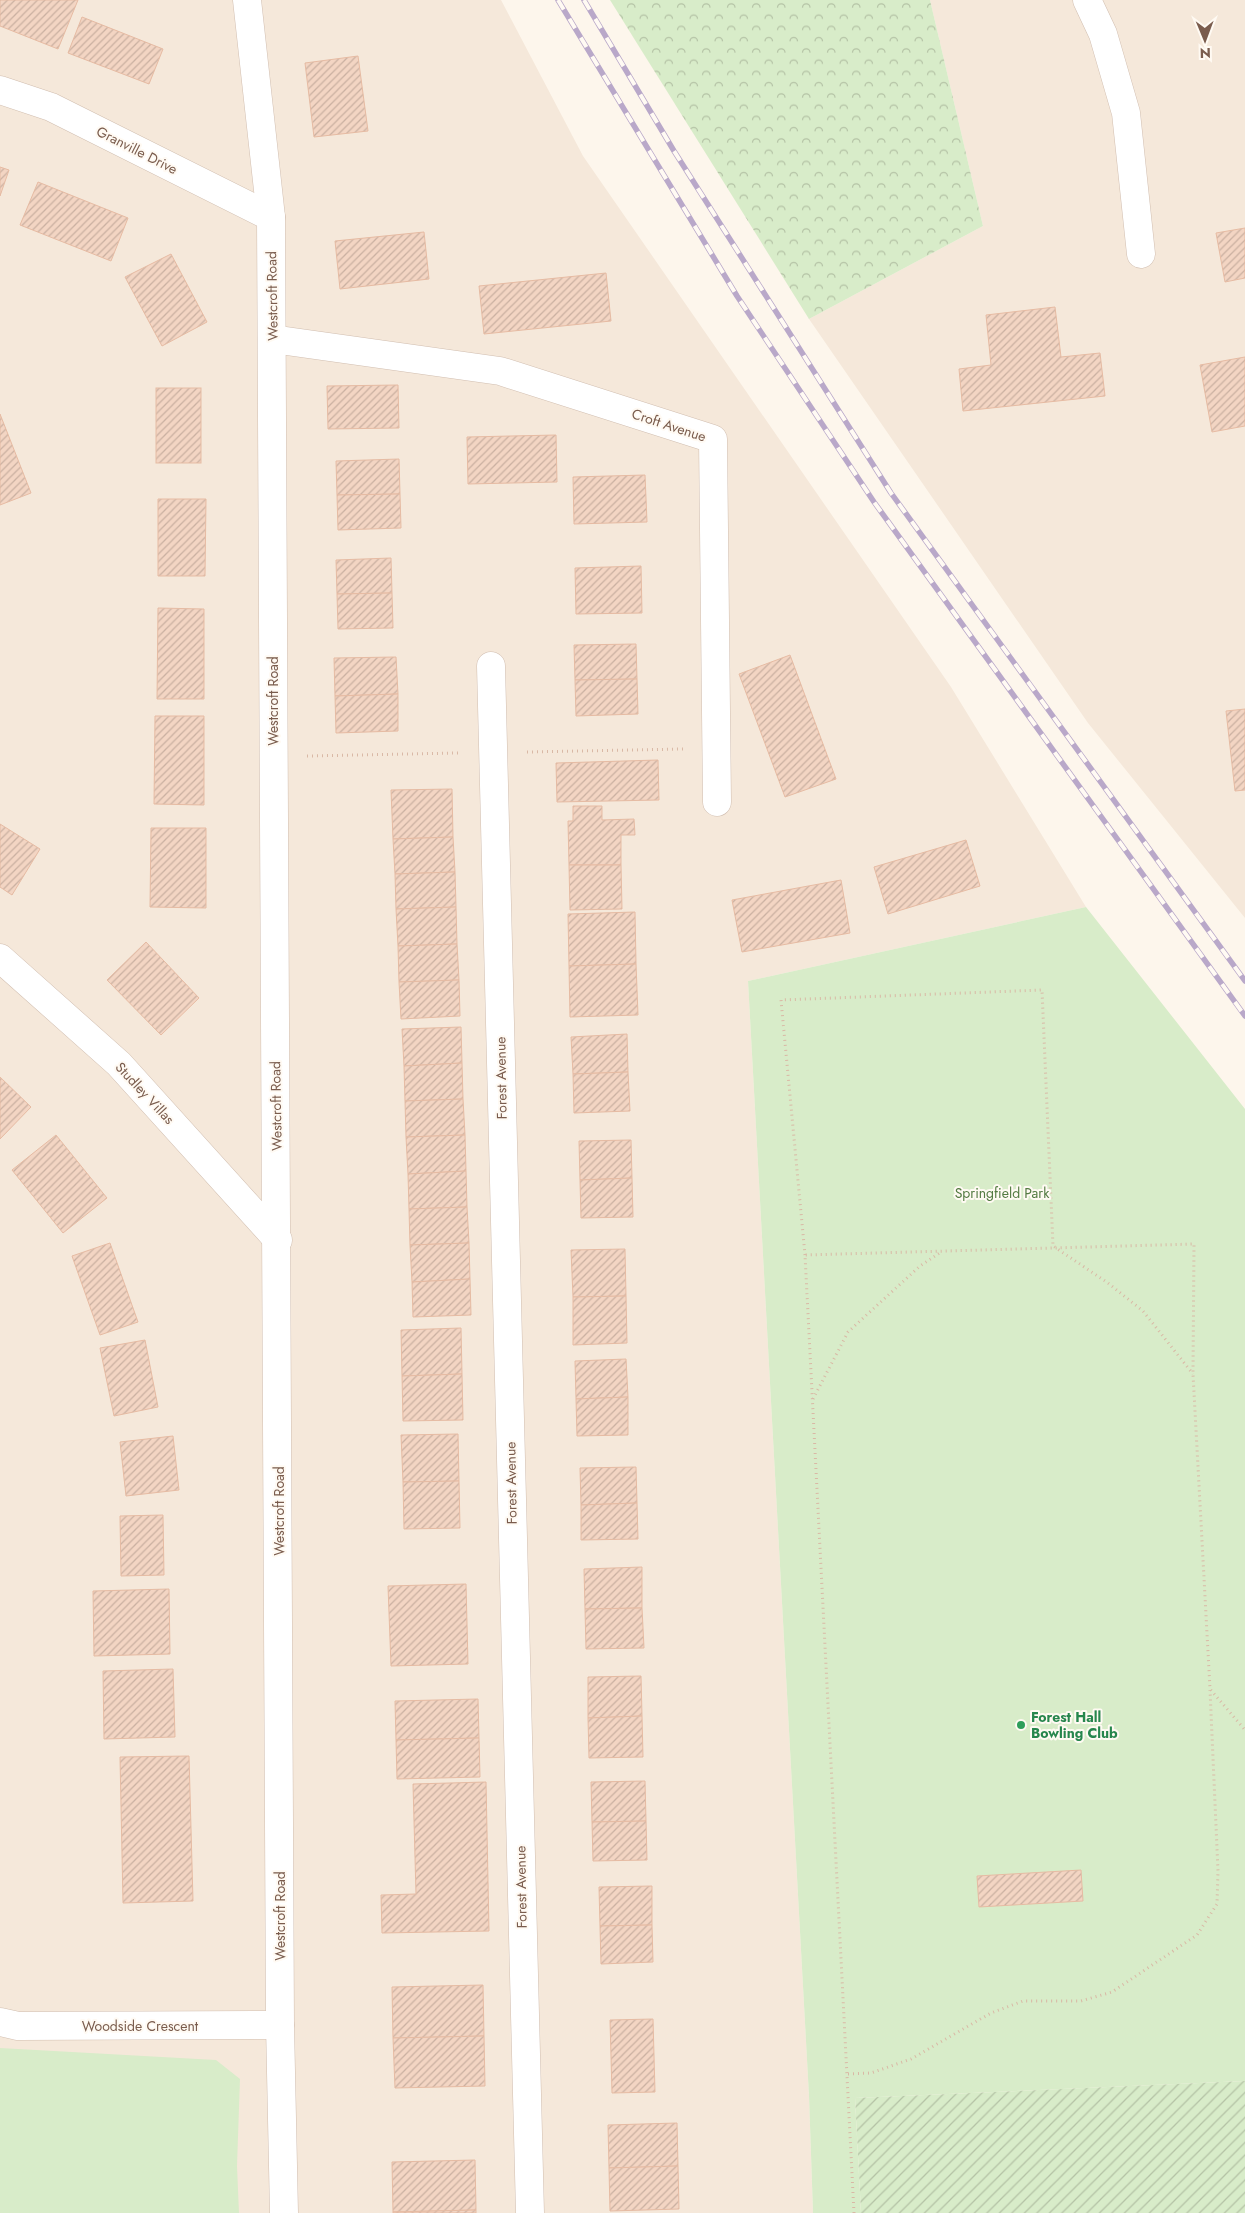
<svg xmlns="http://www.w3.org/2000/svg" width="1245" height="2213" viewBox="0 0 1245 2213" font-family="Jost,sans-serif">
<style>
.residential{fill:#f5e8da}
.green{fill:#d8ecc9}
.forest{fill:url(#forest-crowns)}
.garden{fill:url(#garden-furrows)}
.building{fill:url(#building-hatch);stroke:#e6bba3}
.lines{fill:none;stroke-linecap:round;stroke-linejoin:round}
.minor-casing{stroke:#d1beb0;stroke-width:29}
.path{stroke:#d9b8a5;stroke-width:3;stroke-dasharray:1 4;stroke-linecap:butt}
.minor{stroke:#fff;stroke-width:28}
.rail-casing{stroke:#b9a8c9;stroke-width:5.5}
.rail{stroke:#fffaf3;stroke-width:4;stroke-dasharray:11;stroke-linecap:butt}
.leisure-dot{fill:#2e9e5b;stroke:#fffaf3;stroke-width:2}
.labels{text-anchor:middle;stroke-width:4;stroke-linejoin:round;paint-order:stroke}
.street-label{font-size:14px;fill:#7a5c4d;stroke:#fffaf3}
.park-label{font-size:14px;fill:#537a41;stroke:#fffaf3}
.leisure-label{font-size:14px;font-weight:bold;fill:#27864d;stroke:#fffaf3;text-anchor:start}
</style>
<defs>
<pattern id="forest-crowns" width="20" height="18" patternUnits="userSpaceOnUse" patternTransform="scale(1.25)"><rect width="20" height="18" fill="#d8ecc9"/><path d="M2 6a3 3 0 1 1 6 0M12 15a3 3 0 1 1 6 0" fill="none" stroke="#b4c2a5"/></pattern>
<pattern id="garden-furrows" width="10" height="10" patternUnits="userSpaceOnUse" patternTransform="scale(1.25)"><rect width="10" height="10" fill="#d8ecc9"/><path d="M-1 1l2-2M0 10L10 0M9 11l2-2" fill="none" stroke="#b4c2a5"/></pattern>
<pattern id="building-hatch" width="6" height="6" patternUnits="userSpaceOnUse" patternTransform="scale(1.25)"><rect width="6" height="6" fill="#f3d5c3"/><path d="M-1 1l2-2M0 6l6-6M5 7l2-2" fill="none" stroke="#cab0a1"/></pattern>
</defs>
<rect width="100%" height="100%" fill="#fdf6ec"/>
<!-- residential -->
<g class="residential">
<polygon points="0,0 501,0 583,156 951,687 1086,907 748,981 809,2096 813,2213 0,2213"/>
<polygon points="930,0 1245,0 1245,918 1088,723 809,319 983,226"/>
</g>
<!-- green -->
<g class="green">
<polygon points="1086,907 1245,1109 1245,2081 855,2098 861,2213 813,2213 809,2096 748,981"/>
<polygon points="0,2048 216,2060 240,2079 237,2166 239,2213 0,2213"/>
</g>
<!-- forest -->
<polygon class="forest" points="610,0 930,0 983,226 809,319"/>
<!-- garden -->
<polygon class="garden" points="1245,2081 1245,2213 861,2213 855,2098"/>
<!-- building -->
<g class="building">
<polygon points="0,0 78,0 58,49 0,26"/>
<polygon points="82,17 163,49 149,84 68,53"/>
<polygon points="358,56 368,131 314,137 305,63"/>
<polygon points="0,167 9,170 0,196"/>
<polygon points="38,182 128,218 111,261 20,225"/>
<polygon points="1245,228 1245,278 1225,282 1216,233"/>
<polygon points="424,232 429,279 340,289 335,241"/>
<polygon points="171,254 207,322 162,346 125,277"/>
<polygon points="606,273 611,321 484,334 479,286"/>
<polygon points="1055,307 1061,357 1100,353 1105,396 963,411 959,369 991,365 986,315"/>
<polygon points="1245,357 1245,426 1212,432 1200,365"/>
<polygon points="398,385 399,428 328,429 327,386"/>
<rect x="156" y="388" width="45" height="75"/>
<polygon points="0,414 31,493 0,505"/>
<polygon points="556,435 557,482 468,484 467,437"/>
<polygon points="399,459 400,494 337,495 336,461"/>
<polygon points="645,475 647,522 574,524 573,477"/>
<polygon points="400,494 401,528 338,530 337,495"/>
<polygon points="158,499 206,499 205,576 158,576"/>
<polygon points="391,558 392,593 337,594 336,560"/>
<polygon points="641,566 642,613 576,614 575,568"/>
<polygon points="392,593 393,628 338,629 337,594"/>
<polygon points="158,608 204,609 204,699 157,699"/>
<polygon points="636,644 637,679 575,680 574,645"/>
<polygon points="790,655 836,779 785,797 739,674"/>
<polygon points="396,657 398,694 335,696 334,658"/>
<polygon points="637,679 638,714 576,716 575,680"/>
<polygon points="398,694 398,731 336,733 335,696"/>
<polygon points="1245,709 1245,790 1235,791 1226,711"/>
<polygon points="155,716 204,716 204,805 154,804"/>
<polygon points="658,760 659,800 557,802 556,763"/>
<polygon points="452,789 453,837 393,839 391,790"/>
<polygon points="573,806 602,806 602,820 634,819 635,835 621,835 621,865 569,865 568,821 573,821"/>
<polygon points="0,824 40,849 12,895 0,887"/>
<polygon points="151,828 206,828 206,908 150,907"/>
<polygon points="453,837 455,872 395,874 393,839"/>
<polygon points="966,840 980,886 888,914 874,867"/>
<polygon points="569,865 621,865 622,909 570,910"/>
<polygon points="455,872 456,907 396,909 395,874"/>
<polygon points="841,880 850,933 742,952 732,900"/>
<polygon points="456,907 457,944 398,946 396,909"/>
<polygon points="635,912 636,964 569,966 568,914"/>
<polygon points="146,942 199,998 161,1035 107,980"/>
<polygon points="457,944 459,980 399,982 398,946"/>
<polygon points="636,964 638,1015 570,1017 569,966"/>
<polygon points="459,980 460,1016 401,1019 399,982"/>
<polygon points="461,1027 462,1063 404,1066 402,1029"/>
<polygon points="627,1034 628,1072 573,1074 571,1037"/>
<polygon points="462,1063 463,1099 405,1101 404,1066"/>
<polygon points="628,1072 630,1111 574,1113 573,1074"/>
<polygon points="0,1077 31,1107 0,1139"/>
<polygon points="463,1099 465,1135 406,1137 405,1101"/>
<polygon points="56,1135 107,1198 63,1233 12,1170"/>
<polygon points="465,1135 466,1171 408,1174 406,1137"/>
<polygon points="631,1140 632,1178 580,1180 579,1141"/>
<polygon points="466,1171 467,1207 409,1209 408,1174"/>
<polygon points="632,1178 633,1217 581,1218 580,1180"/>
<polygon points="467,1207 469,1243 410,1245 409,1209"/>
<polygon points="110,1243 138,1322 100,1335 72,1256"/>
<polygon points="469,1243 470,1279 412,1282 410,1245"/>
<polygon points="625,1249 626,1296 573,1297 571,1250"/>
<polygon points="470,1279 471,1315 413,1317 412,1282"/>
<polygon points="626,1296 627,1343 573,1345 573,1297"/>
<polygon points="461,1328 462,1374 402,1376 401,1330"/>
<polygon points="145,1340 158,1407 114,1416 100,1348"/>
<polygon points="626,1359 628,1397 576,1399 575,1361"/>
<polygon points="462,1374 463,1420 403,1421 402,1376"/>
<polygon points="628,1397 628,1435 577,1436 576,1399"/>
<polygon points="458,1434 459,1481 403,1482 401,1435"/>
<polygon points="173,1436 179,1490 126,1496 120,1442"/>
<polygon points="636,1467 637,1503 581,1505 580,1468"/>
<polygon points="459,1481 460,1528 404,1529 403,1482"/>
<polygon points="637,1503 638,1539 581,1540 581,1505"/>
<polygon points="163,1515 164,1575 121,1576 120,1516"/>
<polygon points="642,1567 642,1608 585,1609 584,1569"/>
<polygon points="466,1584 468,1664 391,1666 388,1586"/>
<polygon points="169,1589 170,1654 94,1656 93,1591"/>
<polygon points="642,1608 644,1648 586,1649 585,1609"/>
<polygon points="173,1669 175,1737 104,1739 103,1671"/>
<polygon points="641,1676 642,1716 588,1718 588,1677"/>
<polygon points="478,1699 479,1738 396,1740 395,1701"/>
<polygon points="642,1716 643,1757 589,1758 588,1718"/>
<polygon points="479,1738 480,1777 397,1779 396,1740"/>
<polygon points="189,1756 193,1901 123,1903 120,1757"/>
<polygon points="645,1781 646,1821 592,1822 591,1782"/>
<polygon points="486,1782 489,1931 382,1933 381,1895 416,1894 413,1784"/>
<polygon points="646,1821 647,1860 593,1861 592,1822"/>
<polygon points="1081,1870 1083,1901 979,1907 977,1876"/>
<polygon points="652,1886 652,1925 600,1926 599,1887"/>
<polygon points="652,1925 653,1962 601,1964 600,1926"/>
<polygon points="483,1985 484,2036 393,2038 392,1987"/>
<polygon points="653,2019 655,2092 612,2093 610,2020"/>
<polygon points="484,2036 485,2086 395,2088 393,2038"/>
<polygon points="677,2123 678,2166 609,2168 608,2125"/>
<polygon points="475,2160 476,2210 393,2212 392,2162"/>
<polygon points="678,2166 679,2209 610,2211 609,2168"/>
<polygon points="476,2210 476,2213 393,2213 393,2212"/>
</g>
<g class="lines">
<!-- minor casing -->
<g class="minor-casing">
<g id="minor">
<polyline points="247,0 271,217 280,2025 284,2213"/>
<polyline points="1087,0 1103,34 1126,113 1141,254"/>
<polyline points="0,90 51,107 271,217"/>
<polyline points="272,339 500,371 713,439 717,802"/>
<polyline points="491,666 530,2213"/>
<polyline points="0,958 119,1064 278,1240"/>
<polyline points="0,2022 18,2026 280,2025"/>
</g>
</g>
<!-- path -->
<g class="path">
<polyline points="527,752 683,749"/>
<polyline points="307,756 458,753"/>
<polyline points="805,1255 781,1000 1042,990 1053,1246 1108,1283 1143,1311 1193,1374"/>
<polyline points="813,1399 848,1332 920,1266 941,1252"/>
<polyline points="848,2074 871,2073 911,2059 991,2013 1023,2001 1081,2001 1112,1992 1197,1935 1217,1904 1218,1871 1210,1690"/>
<polyline points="854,2213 805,1255 1194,1244 1193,1374 1210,1689 1245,1730"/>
</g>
<!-- minor -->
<use href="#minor" class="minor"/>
<!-- rail casing -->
<g class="rail-casing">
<g id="rail">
<polyline points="558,0 737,296 874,502 1245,1016"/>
<polyline points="584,0 674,151 891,493 1245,981"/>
</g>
</g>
<!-- rail -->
<use href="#rail" class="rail"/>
</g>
<!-- markers -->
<circle class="leisure-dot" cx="1021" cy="1725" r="5"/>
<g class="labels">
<!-- street labels -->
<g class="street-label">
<text transform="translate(137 150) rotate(27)" y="5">Granville Drive</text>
<text transform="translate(272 296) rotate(-91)" y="5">Westcroft Road</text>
<text transform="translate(669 425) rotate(18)" y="5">Croft Avenue</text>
<text transform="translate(273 701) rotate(-90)" y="5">Westcroft Road</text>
<text transform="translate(501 1078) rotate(-91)" y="5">Forest Avenue</text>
<text transform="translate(145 1093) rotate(47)" y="5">Studley Villas</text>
<text transform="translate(276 1106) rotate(-91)" y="5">Westcroft Road</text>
<text transform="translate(511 1483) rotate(-91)" y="5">Forest Avenue</text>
<text transform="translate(279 1511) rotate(-90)" y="5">Westcroft Road</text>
<text transform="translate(521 1887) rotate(-91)" y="5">Forest Avenue</text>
<text transform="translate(280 1916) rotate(-90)" y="5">Westcroft Road</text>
<text x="140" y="2031">Woodside Crescent</text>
</g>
<!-- park labels -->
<g class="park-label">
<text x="1002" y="1198">Springfield Park</text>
</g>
<!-- leisure labels -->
<g class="leisure-label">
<text x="1031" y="1722">Forest Hall<tspan x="1031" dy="16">Bowling Club</tspan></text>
</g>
</g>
<!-- north arrow -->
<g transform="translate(1205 40) rotate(179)" stroke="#fffaf3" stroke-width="4" paint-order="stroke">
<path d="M0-4L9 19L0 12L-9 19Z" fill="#7a5c4d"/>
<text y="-8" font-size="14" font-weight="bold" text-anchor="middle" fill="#7a5c4d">N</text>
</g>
</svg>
